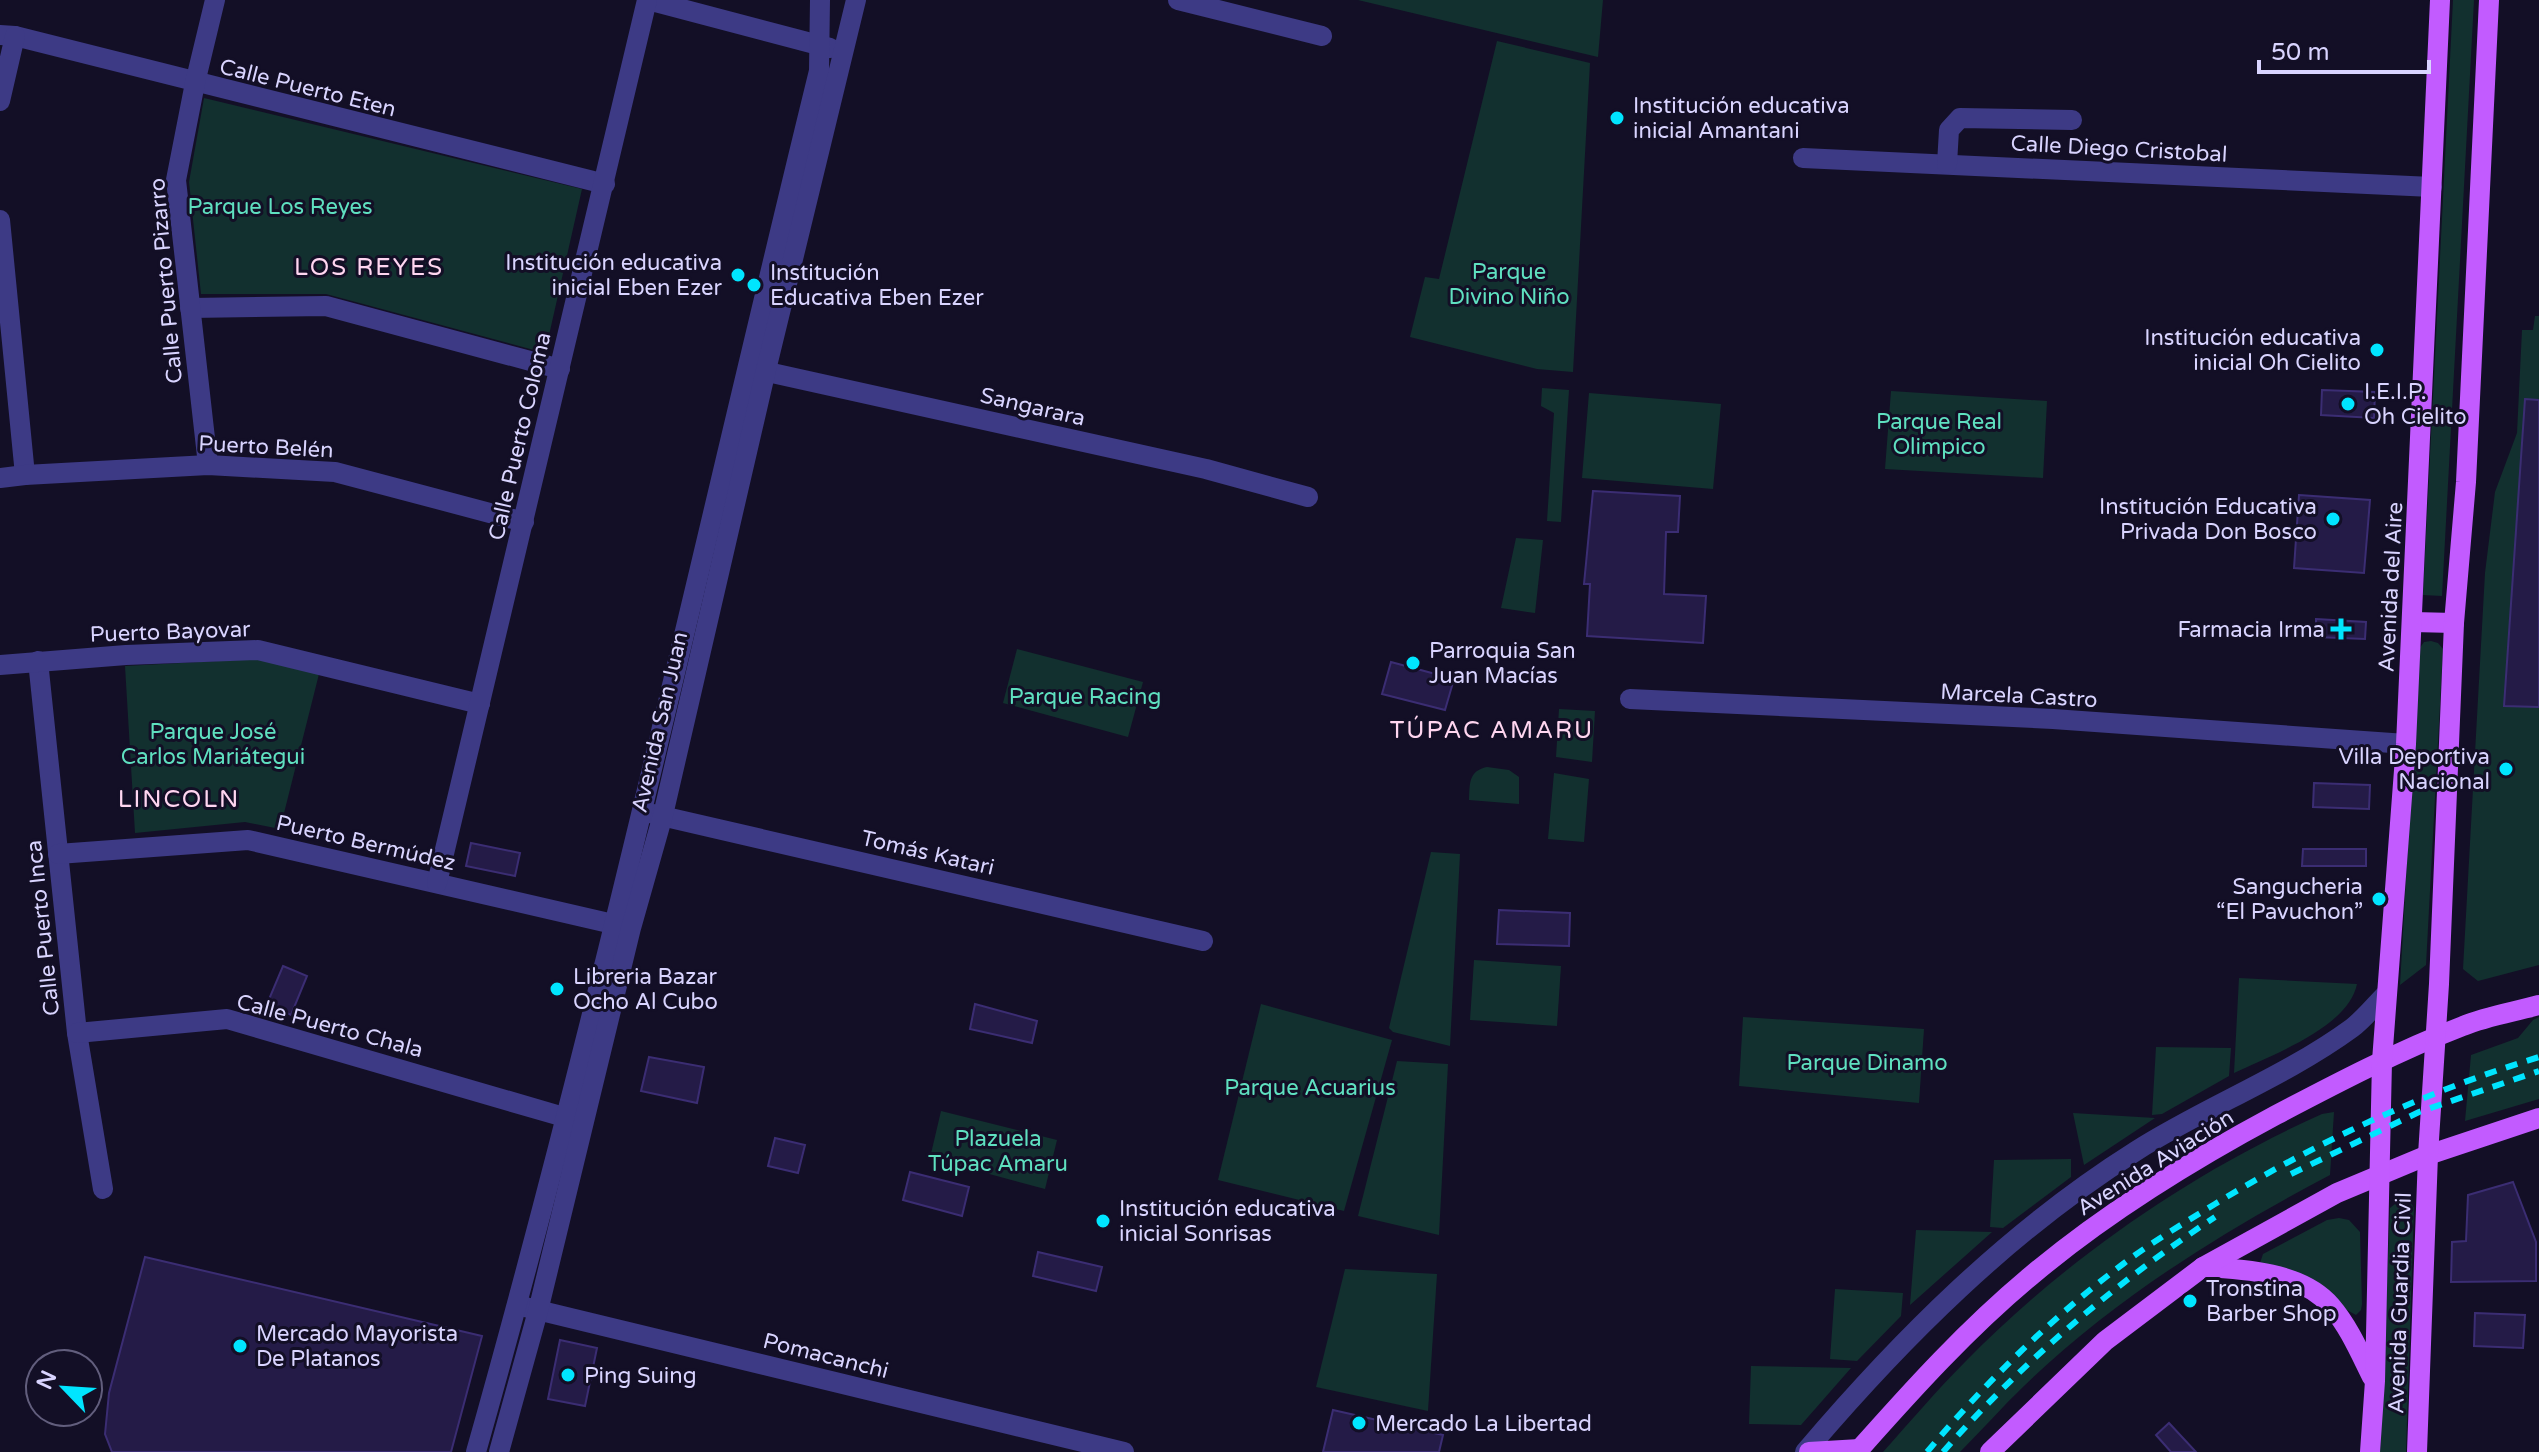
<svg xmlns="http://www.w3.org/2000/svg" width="2539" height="1452" viewBox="0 0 2539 1452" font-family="'Varela Round',sans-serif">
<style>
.green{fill:#12302f}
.building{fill:#241b47;stroke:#3b2d73;stroke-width:2}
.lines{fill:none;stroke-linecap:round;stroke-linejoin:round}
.minor{stroke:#3d3a85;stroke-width:20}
.major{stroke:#c25bff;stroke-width:20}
.rail{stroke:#00e5ff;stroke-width:6;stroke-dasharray:12 10;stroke-linecap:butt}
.poi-dot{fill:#00e5ff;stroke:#130f26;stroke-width:3}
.labels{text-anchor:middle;stroke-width:6;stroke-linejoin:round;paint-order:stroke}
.street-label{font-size:22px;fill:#d9d4ff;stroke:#130f26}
.poi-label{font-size:22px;fill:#d9d4ff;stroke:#130f26;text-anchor:start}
.park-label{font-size:22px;fill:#5fe0c0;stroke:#130f26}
.neighbourhood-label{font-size:24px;letter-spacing:2px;fill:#ffd6f0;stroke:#130f26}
</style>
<rect width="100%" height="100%" fill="#130f26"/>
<!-- green -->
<g class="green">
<polygon points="1358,0 1603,0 1598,57"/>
<polygon points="2453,0 2474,0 2442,596 2423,595"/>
<polygon points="1497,41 1590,63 1573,372 1537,369 1410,337 1425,277 1439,279"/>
<polygon points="204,98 582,189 545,353 326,294 201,294 189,182"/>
<polygon points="2535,316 2539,316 2539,965 2478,981 2463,969 2485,573 2495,492 2517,433 2522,330 2533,330"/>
<polygon points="1542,388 1569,390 1561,522 1547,521 1554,413 1541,406"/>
<polygon points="1891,391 2047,401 2043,478 1885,469"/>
<polygon points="1589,393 1721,404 1713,489 1582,478"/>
<polygon points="1516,538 1543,540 1535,613 1501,608"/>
<polygon points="2431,641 2438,643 2443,649 2426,965 2400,985 2419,649 2424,642"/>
<polygon points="1017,649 1143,682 1128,737 1003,703"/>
<polygon points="258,659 319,674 280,829 245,822 135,833 125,666"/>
<polygon points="1559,709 1595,711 1592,762 1556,757"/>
<path d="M 1487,767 L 1509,770 L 1519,777 L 1519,804 L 1469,800 C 1470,784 1468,771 1487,767 Z"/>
<polygon points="1554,773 1589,779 1584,842 1548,839"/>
<polygon points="1431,852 1460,854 1450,1046 1393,1032 1389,1028"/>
<polygon points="1474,960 1561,966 1557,1026 1470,1020"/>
<path d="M 2239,978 L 2357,984 C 2348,1028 2271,1055 2234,1073 Z"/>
<polygon points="1261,1004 1392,1040 1344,1211 1218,1180"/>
<polygon points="1743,1017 1924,1029 1919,1103 1739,1086"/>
<polygon points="2539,1017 2539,1099 2465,1121 2471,1055 2518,1038 2533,1020"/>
<polygon points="2156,1047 2231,1048 2229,1076 2162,1114 2152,1115"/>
<polygon points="1397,1061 1448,1064 1439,1235 1358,1216"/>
<polygon points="941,1111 1057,1140 1045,1189 930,1158"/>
<path d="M 2334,1112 L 2330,1175 C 2220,1233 2114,1299 2024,1386 C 2002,1407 1982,1430 1960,1452 L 1883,1452 C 1910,1422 1936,1391 1965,1362 C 2066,1259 2190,1173 2322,1114 Z"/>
<polygon points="2073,1113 2155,1118 2084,1165"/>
<polygon points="2071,1159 2071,1177 2003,1228 1990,1227 1994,1160"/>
<polygon points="2400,1200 2411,1203 2414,1208 2406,1452 2380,1452 2390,1208"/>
<polygon points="2339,1218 2349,1220 2360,1232 2362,1304 2361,1310 2356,1315 2260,1263 2263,1254 2327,1220"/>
<polygon points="1916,1230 1992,1232 1910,1305"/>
<polygon points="1345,1269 1437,1274 1428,1411 1316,1387"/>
<polygon points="1835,1289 1903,1293 1901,1316 1857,1361 1830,1359"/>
<polygon points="1751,1366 1851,1368 1801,1425 1749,1424"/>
</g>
<!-- building -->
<g class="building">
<polygon points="2322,390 2375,392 2374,418 2321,415"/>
<polygon points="2525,399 2539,400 2539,707 2504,706"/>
<polygon points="1593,491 1680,496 1678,532 1666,532 1664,594 1706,596 1703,643 1587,636 1590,584 1584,584"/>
<polygon points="2299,495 2370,500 2364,573 2294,568"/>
<polygon points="2316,619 2366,622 2365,639 2316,637"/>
<polygon points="1391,662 1454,679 1445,710 1382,694"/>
<polygon points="2314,783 2370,785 2369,809 2313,807"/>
<polygon points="471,843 520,853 515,876 466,866"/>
<polygon points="2303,849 2366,849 2366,866 2302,866"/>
<polygon points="1499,910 1570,913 1569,946 1497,944"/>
<polygon points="283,966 307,976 291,1015 267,1004"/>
<polygon points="975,1004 1037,1021 1032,1043 970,1029"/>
<polygon points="649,1057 704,1067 697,1103 641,1091"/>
<polygon points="775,1138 805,1145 798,1173 768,1166"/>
<polygon points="910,1172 969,1187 962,1216 903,1200"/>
<polygon points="2513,1182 2536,1242 2536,1281 2451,1282 2452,1242 2466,1241 2468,1195"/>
<polygon points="1038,1252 1102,1267 1096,1291 1033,1276"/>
<polygon points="145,1257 482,1336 451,1452 112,1452 105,1434 109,1393"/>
<polygon points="2475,1313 2525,1315 2523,1348 2474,1346"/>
<polygon points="560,1340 597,1348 585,1406 548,1399"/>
<polygon points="1333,1410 1443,1435 1439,1452 1323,1452"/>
<polygon points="2169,1423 2196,1452 2171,1452 2156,1435"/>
</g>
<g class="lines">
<!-- minor -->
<g class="minor">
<polyline points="648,0 830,48"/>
<polyline points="1178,0 1322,36"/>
<polyline points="0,35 15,36 605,184"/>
<polyline points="0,101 15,36"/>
<polyline points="1803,158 2432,187"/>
<polyline points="1947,164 1949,130 1960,118 2072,120"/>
<polyline points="0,220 25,475"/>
<polyline points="190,308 326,306 560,369"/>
<polyline points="754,369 1206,469 1308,497"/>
<polyline points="208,465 176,180 195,83 215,0"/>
<polyline points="0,478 25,475 208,465 335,472 524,522"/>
<polyline points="38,661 77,1033 103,1189"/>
<polyline points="0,665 126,655 258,650 480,704"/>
<polyline points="1630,699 2053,719 2406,744"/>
<polyline points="653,814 1203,941"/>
<polyline points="58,854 248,840 613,924"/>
<polyline points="437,883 647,0"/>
<polyline points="77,1033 227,1019 564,1117"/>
<polyline points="525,1307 1124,1452"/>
<path d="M 476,1452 C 605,996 706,531 819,71 L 820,0"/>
<polyline points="499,1452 538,1311 631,928 663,815 766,370 856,0"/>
<path d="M 1805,1452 C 1901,1339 2009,1231 2136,1151 C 2205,1107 2285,1077 2352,1028 C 2364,1019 2375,1005 2386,994"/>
</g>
<!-- major -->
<g class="major">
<polyline points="2413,622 2454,623"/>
<path d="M 2203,1267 C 2244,1269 2302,1272 2331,1306 C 2349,1327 2360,1353 2372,1377"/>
<polyline points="1809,1452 1860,1449"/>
<path d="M 1857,1452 C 1912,1390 1968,1328 2032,1275 C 2107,1212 2190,1161 2276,1115 C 2337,1083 2398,1051 2463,1026 C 2487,1016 2514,1012 2539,1005"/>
<polyline points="1990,1452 2105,1341 2203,1267 2337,1193 2428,1155 2539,1118"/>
<polyline points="2370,1452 2375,1381 2382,1061 2406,744 2440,0"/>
<polyline points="2417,1452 2428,1155 2439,984 2454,623 2466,482 2489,0"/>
</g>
<!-- rail -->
<g class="rail">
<polyline points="2291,1174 2419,1112 2539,1071"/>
<path d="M 1927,1452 C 1985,1383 2051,1318 2123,1264 C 2152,1242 2184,1223 2215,1204 C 2317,1142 2424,1092 2539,1057"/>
<path d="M 1943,1452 C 2023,1361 2114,1284 2215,1217"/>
</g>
</g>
<!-- markers -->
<g class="poi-dot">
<circle cx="1617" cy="118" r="8"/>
<circle cx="738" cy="275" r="8"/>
<circle cx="754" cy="285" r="8"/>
<circle cx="2377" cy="350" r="8"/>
<circle cx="2348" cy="404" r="8"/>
<circle cx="2333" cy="519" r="8"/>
<path d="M2337 617h8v8h8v8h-8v8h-8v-8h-8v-8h8z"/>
<circle cx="1413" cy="663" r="8"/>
<circle cx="2506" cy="769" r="8"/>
<circle cx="2379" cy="899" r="8"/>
<circle cx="557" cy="989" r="8"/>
<circle cx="1103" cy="1221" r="8"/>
<circle cx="2190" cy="1301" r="8"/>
<circle cx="240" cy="1346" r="8"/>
<circle cx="568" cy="1375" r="8"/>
<circle cx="1359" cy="1423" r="8"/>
</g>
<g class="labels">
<!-- street labels -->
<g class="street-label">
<text transform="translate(308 87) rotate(14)" y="8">Calle Puerto Eten</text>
<text transform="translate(2119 148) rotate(3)" y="8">Calle Diego Cristobal</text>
<text transform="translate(165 281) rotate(-95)" y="8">Calle Puerto Pizarro</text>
<text transform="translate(1033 406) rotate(13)" y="8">Sangarara</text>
<text transform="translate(519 436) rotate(-77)" y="8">Calle Puerto Coloma</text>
<text transform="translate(266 446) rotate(3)" y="8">Puerto Belén</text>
<text transform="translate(2390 587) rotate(-87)" y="8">Avenida del Aire</text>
<text transform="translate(170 631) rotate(-2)" y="8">Puerto Bayovar</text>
<text transform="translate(2019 695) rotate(3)" y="8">Marcela Castro</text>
<text transform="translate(659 722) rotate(-77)" y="8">Avenida San Juan</text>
<text transform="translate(366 842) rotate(13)" y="8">Puerto Bermúdez</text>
<text transform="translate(928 852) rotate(13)" y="8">Tomás Katari</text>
<text transform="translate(42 928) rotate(-96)" y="8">Calle Puerto Inca</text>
<text transform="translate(330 1025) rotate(15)" y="8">Calle Puerto Chala</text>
<text transform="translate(2155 1162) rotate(-32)" y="8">Avenida Aviación</text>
<text transform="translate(2399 1303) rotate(-88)" y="8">Avenida Guardia Civil</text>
<text transform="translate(826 1355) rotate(14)" y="8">Pomacanchi</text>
</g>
<!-- poi labels -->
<g class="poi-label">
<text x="1633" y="113">Institución educativa<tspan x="1633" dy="25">inicial Amantani</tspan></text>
<text x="722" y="270" text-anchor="end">Institución educativa<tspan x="722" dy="25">inicial Eben Ezer</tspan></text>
<text x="770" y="280">Institución<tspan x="770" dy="25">Educativa Eben Ezer</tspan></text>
<text x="2361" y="345" text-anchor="end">Institución educativa<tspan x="2361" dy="25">inicial Oh Cielito</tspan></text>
<text x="2364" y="399">I.E.I.P.<tspan x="2364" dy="25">Oh Cielito</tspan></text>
<text x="2317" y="514" text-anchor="end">Institución Educativa<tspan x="2317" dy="25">Privada Don Bosco</tspan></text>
<text x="2325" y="637" text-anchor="end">Farmacia Irma</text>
<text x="1429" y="658">Parroquia San<tspan x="1429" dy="25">Juan Macías</tspan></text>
<text x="2490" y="764" text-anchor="end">Villa Deportiva<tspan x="2490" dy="25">Nacional</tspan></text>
<text x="2363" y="894" text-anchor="end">Sangucheria<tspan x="2363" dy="25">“El Pavuchon”</tspan></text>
<text x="573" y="984">Libreria Bazar<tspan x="573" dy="25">Ocho Al Cubo</tspan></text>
<text x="1119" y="1216">Institución educativa<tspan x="1119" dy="25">inicial Sonrisas</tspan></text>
<text x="2206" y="1296">Tronstina<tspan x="2206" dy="25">Barber Shop</tspan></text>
<text x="256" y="1341">Mercado Mayorista<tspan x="256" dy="25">De Platanos</tspan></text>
<text x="584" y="1383">Ping Suing</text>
<text x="1375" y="1431">Mercado La Libertad</text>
</g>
<!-- park labels -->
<g class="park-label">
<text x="280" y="214">Parque Los Reyes</text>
<text x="1509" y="279">Parque<tspan x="1509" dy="25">Divino Niño</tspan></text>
<text x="1939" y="429">Parque Real<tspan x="1939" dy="25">Olimpico</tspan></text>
<text x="1085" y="704">Parque Racing</text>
<text x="213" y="739">Parque José<tspan x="213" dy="25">Carlos Mariátegui</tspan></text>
<text x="1867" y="1070">Parque Dinamo</text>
<text x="1310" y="1095">Parque Acuarius</text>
<text x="998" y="1146">Plazuela<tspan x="998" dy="25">Túpac Amaru</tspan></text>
</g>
<!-- neighbourhood labels -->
<g class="neighbourhood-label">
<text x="369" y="275">LOS REYES</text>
<text x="1492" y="738">TÚPAC AMARU</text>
<text x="179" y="807">LINCOLN</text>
</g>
</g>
<!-- north arrow -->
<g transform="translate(64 1388) rotate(295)"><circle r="38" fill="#130f26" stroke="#625e7d" stroke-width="2"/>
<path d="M0-6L14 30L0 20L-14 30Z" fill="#00e5ff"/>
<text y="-12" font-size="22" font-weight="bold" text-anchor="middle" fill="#d9d4ff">N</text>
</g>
<!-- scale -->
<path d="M2259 60v12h170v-12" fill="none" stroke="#d9d4ff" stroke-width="4"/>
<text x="2271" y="60" font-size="24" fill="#d9d4ff" stroke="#130f26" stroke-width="6" paint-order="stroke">50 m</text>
</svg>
